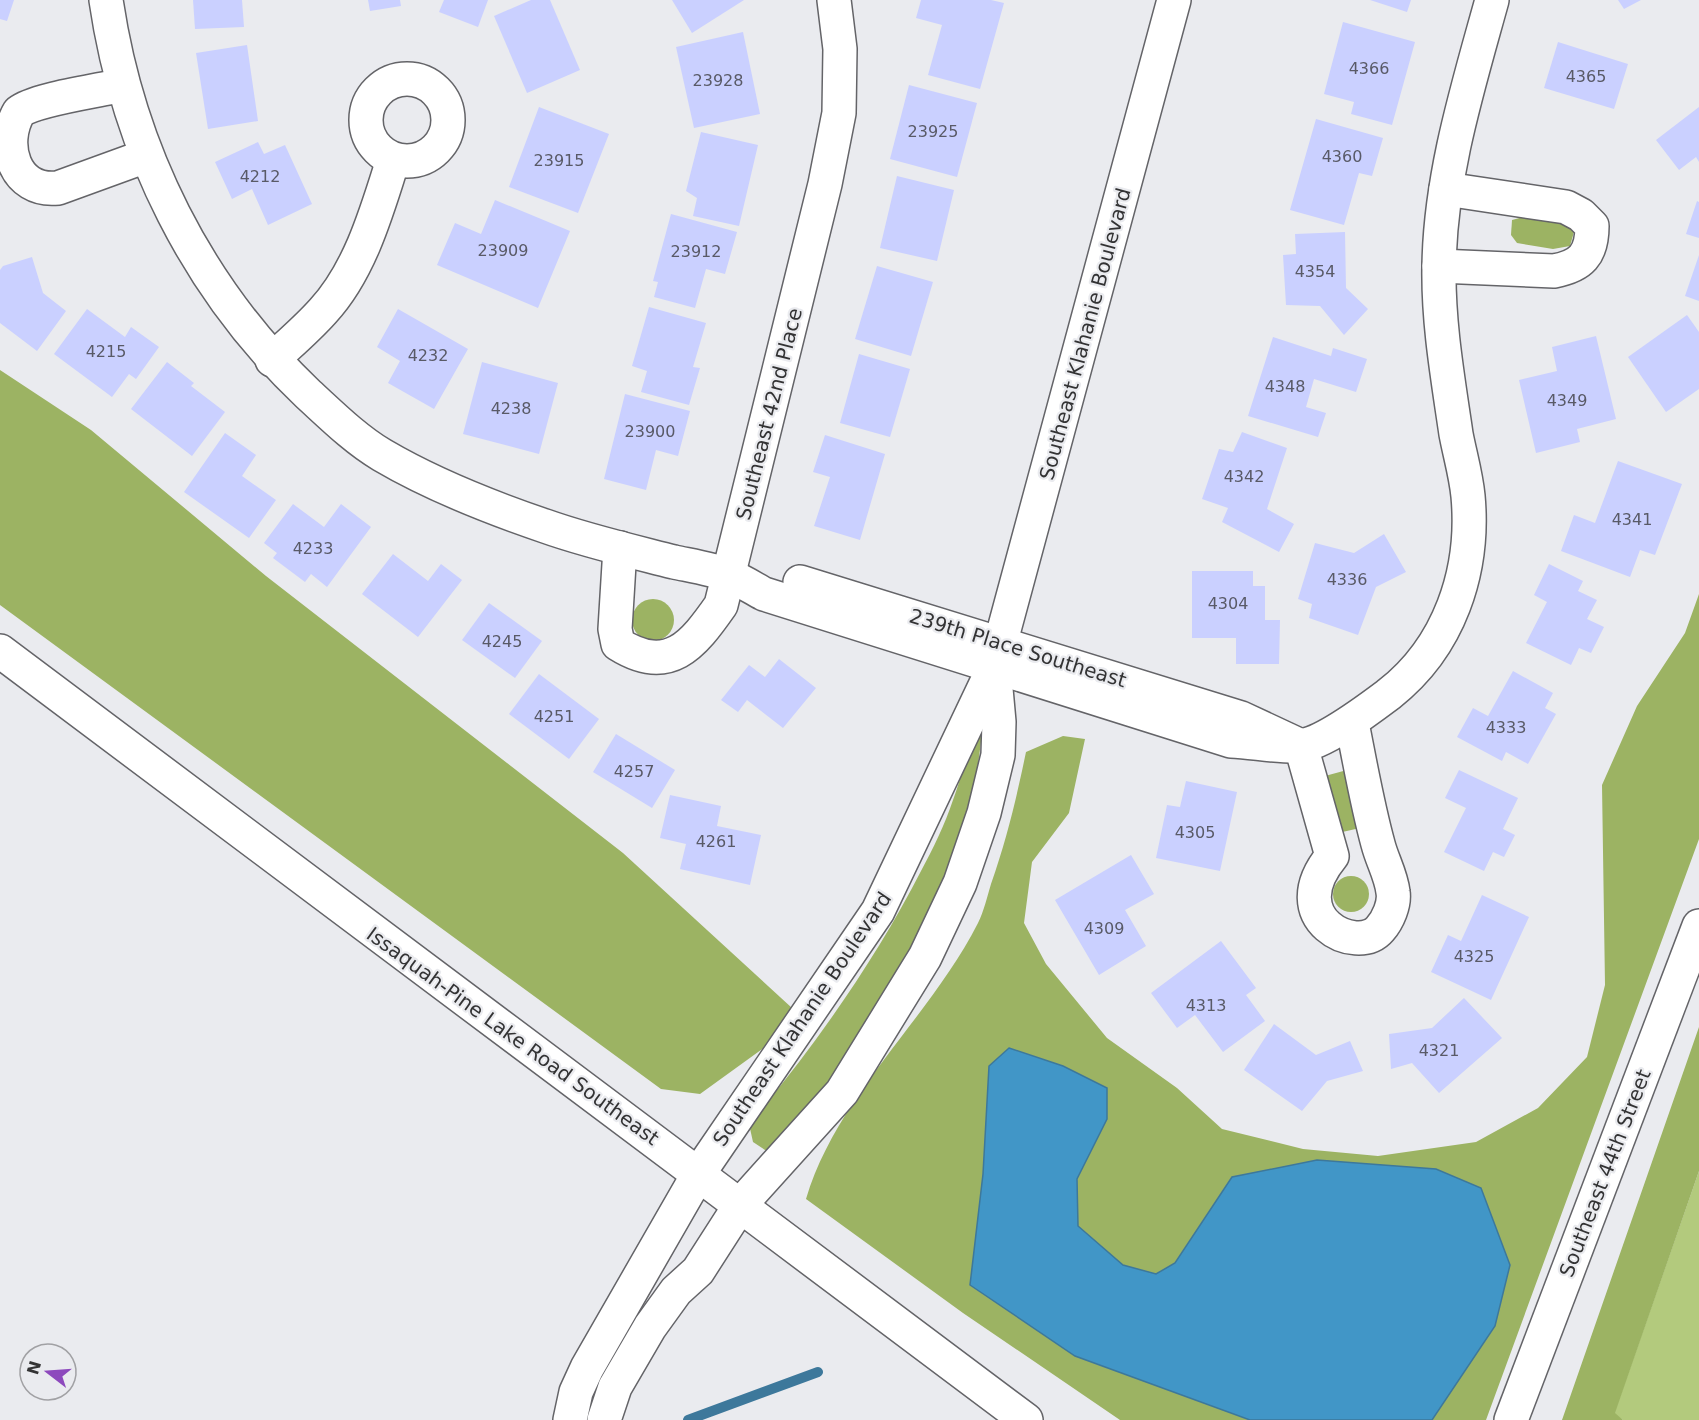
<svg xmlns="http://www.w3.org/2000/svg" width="1699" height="1420" viewBox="0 0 1699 1420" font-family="'DejaVu Sans',sans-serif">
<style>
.green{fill:#b3ca7d}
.forest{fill:#9cb363}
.water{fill:#4196c7;stroke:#3d789b;stroke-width:1.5}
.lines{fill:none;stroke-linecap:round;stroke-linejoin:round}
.stream{stroke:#3d789b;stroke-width:10}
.building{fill:#cad0ff}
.minor-casing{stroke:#646468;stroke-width:36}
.tertiary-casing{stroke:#646468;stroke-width:36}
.secondary-casing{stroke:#646468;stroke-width:36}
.minor{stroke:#fff;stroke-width:33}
.tertiary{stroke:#fff;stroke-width:33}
.secondary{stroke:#fff;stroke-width:33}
.labels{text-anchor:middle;stroke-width:4.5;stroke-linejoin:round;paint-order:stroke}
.number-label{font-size:16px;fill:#595a67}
.street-label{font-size:20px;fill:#333334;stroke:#eaebef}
</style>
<rect width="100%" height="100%" fill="#eaebef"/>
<!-- green -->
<polygon class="green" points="1699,1171 1699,1420 1623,1420 1614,1414"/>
<!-- forest -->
<g class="forest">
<polygon points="1527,216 1569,222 1574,232 1570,246 1553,249 1517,243 1511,235 1512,220"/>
<polygon points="0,370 91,430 266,576 623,853 804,1019 700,1094 661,1089 0,605"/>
<path d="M 1699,594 L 1699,839 L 1486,1420 L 1120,1420 L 963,1313 L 806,1199 C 837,1095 929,1019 978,923 C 984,911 987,897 991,884 C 1007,838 1016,800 1026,752 L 1063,736 L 1085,739 L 1069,813 L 1032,862 L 1024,923 L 1046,964 L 1107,1038 L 1177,1088 L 1222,1129 L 1303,1149 L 1378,1156 L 1476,1142 L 1538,1108 L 1587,1057 L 1605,985 L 1602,785 L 1637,706 L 1685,633 Z"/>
<circle cx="653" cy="620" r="21"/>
<path d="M 982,734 L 976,780 L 953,853 L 916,949 L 831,1098 L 774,1156 L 753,1142 L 749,1124 C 813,1049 876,959 921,871 C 933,849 945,824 953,800 C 963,773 964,758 982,734 Z"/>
<polygon points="1347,770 1360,828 1338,833 1325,776"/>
<circle cx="1351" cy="894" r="18"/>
<polygon points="1699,1027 1699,1171 1615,1413 1623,1420 1562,1420"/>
</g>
<!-- water -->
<polygon class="water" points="1009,1048 1063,1066 1107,1088 1107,1119 1077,1179 1078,1226 1123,1265 1156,1274 1175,1263 1232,1177 1317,1160 1436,1169 1481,1188 1510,1265 1495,1326 1432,1420 1250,1420 1075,1356 970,1285 983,1174 989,1066"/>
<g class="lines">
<!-- stream -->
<polyline class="stream" points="688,1420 818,1372"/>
</g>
<!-- building -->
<g class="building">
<polygon points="0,0 14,0 7,21 0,19"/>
<polygon points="193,0 242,0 244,27 195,29"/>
<polygon points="368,0 400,0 401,6 370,11"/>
<polygon points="444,0 488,0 478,27 439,12"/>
<polygon points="531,0 550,0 580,70 527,93 494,16"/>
<polygon points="672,0 744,0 692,33"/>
<polygon points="921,0 991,0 1004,3 980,89 928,75 942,25 916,18"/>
<polygon points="1370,0 1411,0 1407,12"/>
<polygon points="1618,0 1641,0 1624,9"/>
<polygon points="1343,22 1415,42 1392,125 1351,114 1354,102 1324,94"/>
<polygon points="743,32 760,114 694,128 676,47"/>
<polygon points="1558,42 1628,64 1614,109 1544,88"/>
<polygon points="247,45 258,121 208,129 196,53"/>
<polygon points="909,85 977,103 957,177 890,159"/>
<polygon points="539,107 609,134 578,213 509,187"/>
<polygon points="1699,107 1699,162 1696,157 1679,170 1656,140"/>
<polygon points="1316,119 1383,138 1372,176 1359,173 1344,225 1290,210"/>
<polygon points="701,132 758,145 739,226 693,216 697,198 686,191"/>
<polygon points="258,142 264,154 285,145 312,204 268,225 252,189 232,199 215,162"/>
<polygon points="897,176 954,190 937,261 880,248"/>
<polygon points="495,200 570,231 538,308 437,265 455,223 481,234"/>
<polygon points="1697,201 1699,202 1699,238 1686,234"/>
<polygon points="671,214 737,232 725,274 706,269 695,308 654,297 658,282 653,281"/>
<polygon points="1345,232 1346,288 1368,309 1344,335 1320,306 1286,305 1283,255 1296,254 1295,234"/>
<polygon points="1699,255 1699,301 1685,296"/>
<polygon points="32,257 43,293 66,311 37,351 0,323 0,270 3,266"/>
<polygon points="877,266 933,282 911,356 855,339"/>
<polygon points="649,307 706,323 693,367 700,368 689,405 641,392 647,371 632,366"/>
<polygon points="87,309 125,337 131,327 159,347 136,379 129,374 112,397 54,354"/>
<polygon points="398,309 468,349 434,409 388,383 400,361 377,347"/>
<polygon points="1687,315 1699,332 1699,389 1666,412 1628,357"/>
<polygon points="1596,336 1616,419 1577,429 1580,442 1536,453 1519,380 1557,371 1552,347"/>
<polygon points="1273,337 1331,356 1333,348 1367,359 1356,392 1314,379 1306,407 1326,413 1318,437 1248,416"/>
<polygon points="859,354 910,369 890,437 840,423"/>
<polygon points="167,362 194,383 191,386 225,412 192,456 131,409"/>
<polygon points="482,362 558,383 539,454 463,434"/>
<polygon points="625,394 690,411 678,456 656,450 646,490 604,479"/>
<polygon points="1242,432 1287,448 1267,509 1294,524 1279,552 1222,522 1228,508 1202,499 1219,449 1233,452"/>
<polygon points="225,433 256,455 242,476 276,500 249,538 184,492"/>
<polygon points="825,435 885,454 860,540 814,526 830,477 813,472"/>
<polygon points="1618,461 1682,484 1655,555 1640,550 1630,577 1561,551 1574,515 1595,523"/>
<polygon points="293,504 324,527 341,504 371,527 327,587 311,574 305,582 273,558 277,553 264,543"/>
<polygon points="1384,534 1406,572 1376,587 1358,635 1309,618 1312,604 1298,599 1315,543 1354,553"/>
<polygon points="393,554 428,581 441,564 462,580 418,637 362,594"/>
<polygon points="1549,564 1583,581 1578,591 1597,600 1587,619 1604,627 1591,653 1579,648 1571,665 1526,643 1547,602 1534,595"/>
<polygon points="1192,571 1253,571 1253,586 1265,586 1265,620 1280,620 1279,664 1236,664 1236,638 1192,638"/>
<polygon points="489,603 542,641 515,678 462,640"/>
<polygon points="779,659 816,688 783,728 747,700 738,712 721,700 749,665 765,677"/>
<polygon points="1513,671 1553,693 1545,708 1556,714 1528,764 1506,752 1502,761 1457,737 1473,708 1488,716"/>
<polygon points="539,674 599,719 569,759 509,714"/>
<polygon points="616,734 675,770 652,808 593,772"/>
<polygon points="1459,770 1518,798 1503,829 1515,835 1504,857 1493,852 1484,871 1444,852 1466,808 1445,798"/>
<polygon points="1186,781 1237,792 1220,871 1156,858 1167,805 1180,807"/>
<polygon points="670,795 721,806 717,826 761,835 750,885 680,869 686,844 660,838"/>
<polygon points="1131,855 1154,894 1125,910 1146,946 1099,975 1055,900"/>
<polygon points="1482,895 1529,917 1491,1000 1431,972 1448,935 1461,941"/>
<polygon points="1221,941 1256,988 1246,995 1265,1021 1223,1052 1195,1015 1177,1028 1151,993"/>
<polygon points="1464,998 1502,1038 1439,1093 1412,1063 1391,1069 1389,1034 1432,1028"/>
<polygon points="1274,1024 1316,1055 1350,1041 1363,1071 1327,1081 1302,1111 1244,1070"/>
</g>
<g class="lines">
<!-- minor casing -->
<g class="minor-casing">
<g id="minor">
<path d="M 106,0 C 128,150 197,289 308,394 C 331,415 355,439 382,455 C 433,485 489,507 545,526 C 587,541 631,551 674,562 C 693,566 713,569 730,576 C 742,581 753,588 764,594 L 1231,741 C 1253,742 1277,747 1299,746 C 1323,744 1369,709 1389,694 C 1449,647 1475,572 1468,496 C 1466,475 1460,455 1456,434 C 1448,379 1438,323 1439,267 C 1440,176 1468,87 1492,0"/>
<circle cx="407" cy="120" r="41"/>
<path d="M 122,85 C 99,91 35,99 19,112 C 0,144 14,193 58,188 L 146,156"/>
<path d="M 1439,266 L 1554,271 C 1581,266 1592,255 1592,226 L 1581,215 L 1566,207 L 1446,189"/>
<path d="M 272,360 C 289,344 307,329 323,311 C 360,271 377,211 393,160"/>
<path d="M 620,548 L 615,629 L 618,644 C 669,676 693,645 721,605 L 825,184 L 839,113 L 840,49 L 834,0"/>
<path d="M 800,582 L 1241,718 L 1301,746 L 1332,856 C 1280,919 1357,956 1380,929 C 1388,920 1395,904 1393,892 C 1391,875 1382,860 1378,844 C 1367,804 1360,763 1352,723"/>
<polyline points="570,1420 576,1392 587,1368 699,1173"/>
<polyline points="604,1420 615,1387 650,1327 676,1291 698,1271 741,1204"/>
<polyline points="1511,1420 1699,926"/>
</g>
</g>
<!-- tertiary casing -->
<g class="tertiary-casing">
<g id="tertiary">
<polyline points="699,1173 878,911 994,667 1174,0"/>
<polyline points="741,1204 842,1092 925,957 960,883 984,813 998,755 999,722 994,667"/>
</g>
</g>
<!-- secondary casing -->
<g class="secondary-casing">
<polyline id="secondary" points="0,651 1026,1420"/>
</g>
<!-- minor -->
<use href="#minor" class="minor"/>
<!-- tertiary -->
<use href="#tertiary" class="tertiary"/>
<!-- secondary -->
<use href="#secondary" class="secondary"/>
</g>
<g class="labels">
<!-- number labels -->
<g class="number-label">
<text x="1369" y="74">4366</text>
<text x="1586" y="82">4365</text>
<text x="718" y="86">23928</text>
<text x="933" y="137">23925</text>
<text x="1342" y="162">4360</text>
<text x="559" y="166">23915</text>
<text x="260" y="182">4212</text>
<text x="503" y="256">23909</text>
<text x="696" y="257">23912</text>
<text x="1315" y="277">4354</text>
<text x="106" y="357">4215</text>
<text x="428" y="361">4232</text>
<text x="1285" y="392">4348</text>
<text x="1567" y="406">4349</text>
<text x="511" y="414">4238</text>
<text x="650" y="437">23900</text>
<text x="1244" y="482">4342</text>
<text x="1632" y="525">4341</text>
<text x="313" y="554">4233</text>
<text x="1347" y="585">4336</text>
<text x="1228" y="609">4304</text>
<text x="502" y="647">4245</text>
<text x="554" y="722">4251</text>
<text x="1506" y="733">4333</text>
<text x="634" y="777">4257</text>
<text x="1195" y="838">4305</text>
<text x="716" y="847">4261</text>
<text x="1104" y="934">4309</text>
<text x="1474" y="962">4325</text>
<text x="1206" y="1011">4313</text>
<text x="1439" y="1056">4321</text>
</g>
<!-- street labels -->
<g class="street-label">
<text transform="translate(1085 334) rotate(-75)" y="7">Southeast Klahanie Boulevard</text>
<text transform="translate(769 414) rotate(-76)" y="7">Southeast 42nd Place</text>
<text transform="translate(1018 648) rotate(17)" y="7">239th Place Southeast</text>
<text transform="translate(802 1019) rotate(-56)" y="7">Southeast Klahanie Boulevard</text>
<text transform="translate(513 1036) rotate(36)" y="7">Issaquah-Pine Lake Road Southeast</text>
<text transform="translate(1605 1173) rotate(-69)" y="7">Southeast 44th Street</text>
</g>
</g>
<!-- north arrow -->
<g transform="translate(48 1372) rotate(287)"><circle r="28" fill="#eaebef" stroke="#a1a1a4" stroke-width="1.5"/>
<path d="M0-4.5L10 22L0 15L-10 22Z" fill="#8d49bd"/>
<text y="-9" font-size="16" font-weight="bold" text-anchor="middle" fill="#333334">N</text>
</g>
</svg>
